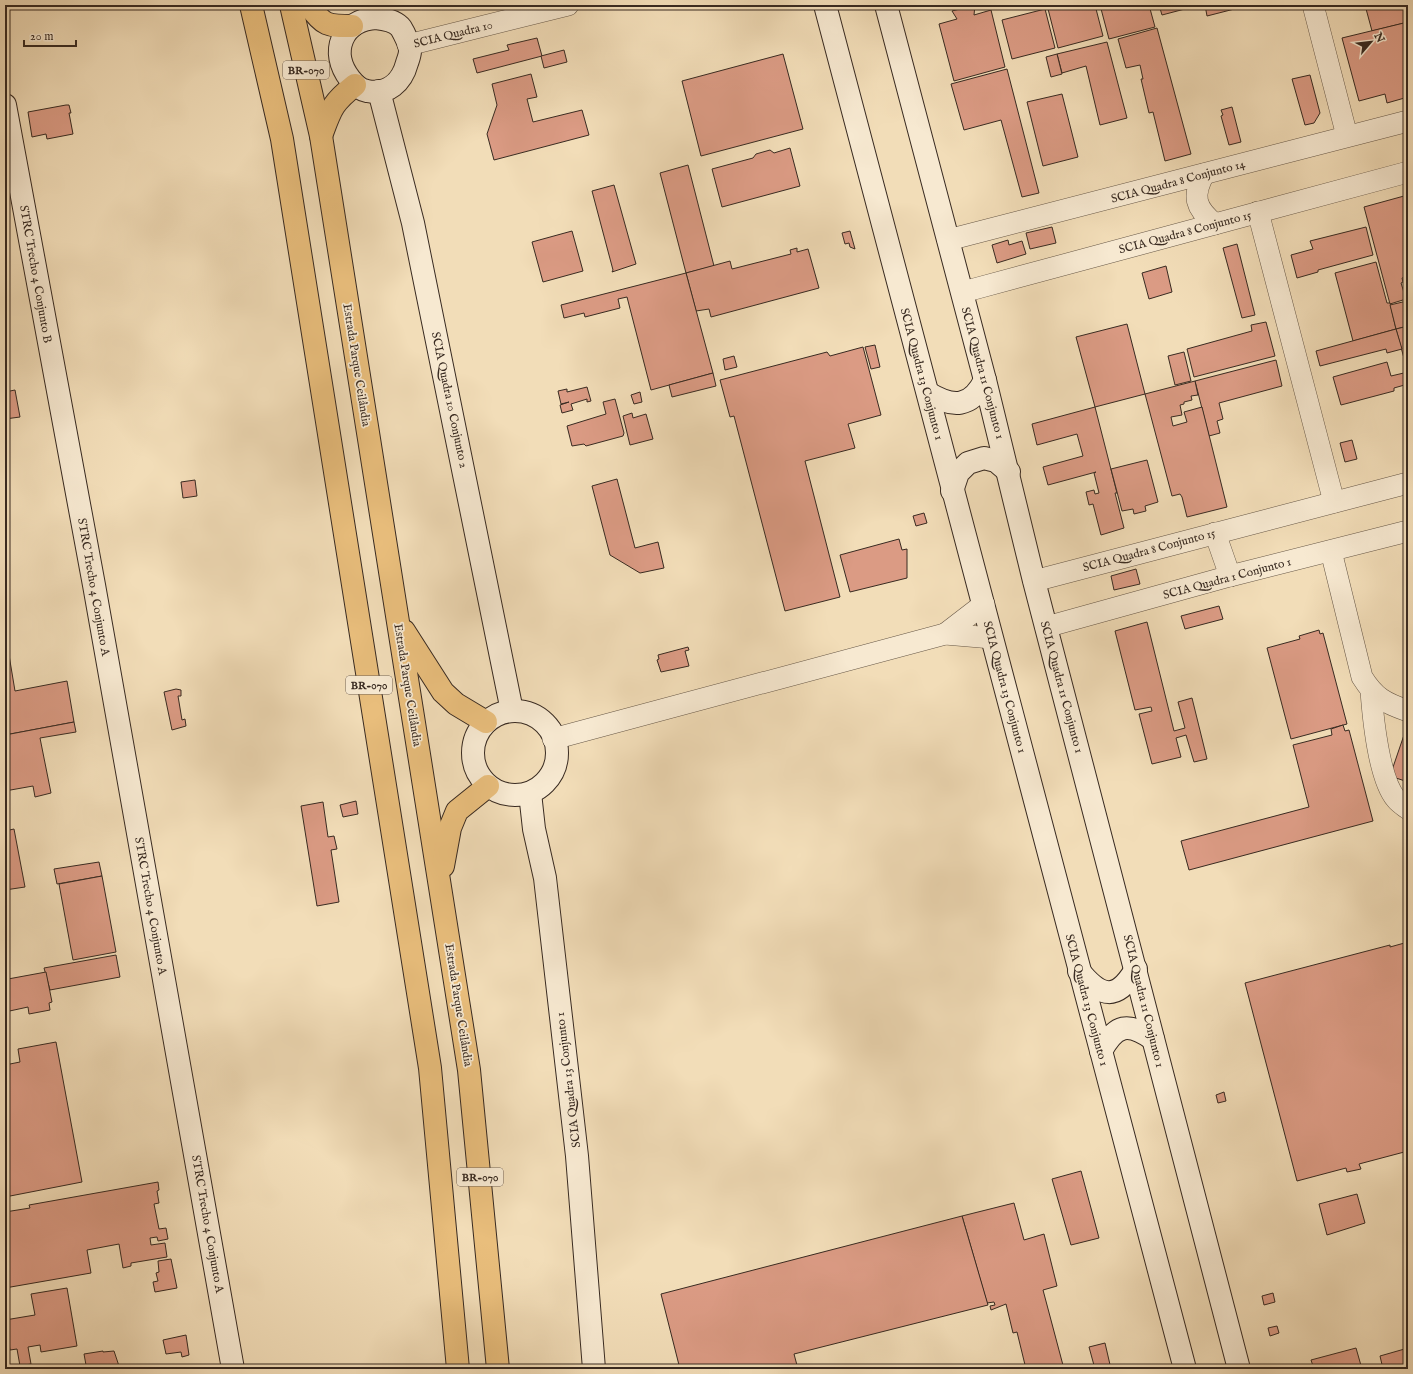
<svg xmlns="http://www.w3.org/2000/svg" width="1413" height="1374" viewBox="0 0 1413 1374" font-family="'IM FELL English',serif">
<style>
.building{fill:#db9b84;stroke:#382a21}
.lines{fill:none;stroke-linecap:round;stroke-linejoin:round}
.street-casing{stroke:#665747;stroke-width:22}
.secondary-casing{stroke:#382a21;stroke-width:24}
.highway-casing{stroke:#382a21;stroke-width:24}
.street{stroke:#f7e9d1;stroke-width:21}
.secondary{stroke:#f7e9d1;stroke-width:22}
.highway{stroke:#e9be7c;stroke-width:22}
.labels{text-anchor:middle;stroke-width:3.5;stroke-linejoin:round;paint-order:stroke}
.shield{fill:#f7e9d1;stroke:#716356;stroke-width:1}
.shield-label{font-size:11px;font-weight:bold;fill:#382a21}
.street-label{font-size:12px;fill:#382a21;stroke:#f7e9d1}
</style>
<rect width="100%" height="100%" fill="#f2ddb8"/>
<filter id="stains"><feTurbulence type="fractalNoise" baseFrequency=".005" numOctaves="4"/><feColorMatrix values="0 0 0 0 .2 0 0 0 0 .09 0 0 0 0 .02 0 0 0 .5 -.17"/></filter>
<radialGradient id="worn" r=".72"><stop offset=".6" stop-color="#630" stop-opacity="0"/><stop offset="1" stop-color="#630" stop-opacity=".3"/></radialGradient>
<!-- building -->
<g class="building">
<polygon points="975,5 974,15 991,10 1005,67 954,81 939,24 957,19 952,11"/>
<polygon points="1047,5 1095,5 1103,36 1058,48"/>
<polygon points="1100,5 1149,5 1155,27 1109,39"/>
<polygon points="1159,5 1200,5 1162,15"/>
<polygon points="1205,5 1250,5 1207,16"/>
<polygon points="1365,5 1408,5 1408,22 1372,31"/>
<polygon points="1045,9 1055,48 1012,59 1002,20"/>
<polygon points="1408,22 1408,97 1387,103 1385,94 1359,101 1342,38"/>
<polygon points="1157,28 1191,154 1165,161 1153,112 1149,113 1141,79 1143,79 1140,65 1126,68 1118,39"/>
<polygon points="537,38 542,56 477,73 473,59 509,50 507,45"/>
<polygon points="1107,42 1127,118 1100,125 1086,66 1062,73 1057,54"/>
<polygon points="564,50 567,62 544,68 541,56"/>
<polygon points="783,54 803,129 701,156 682,81"/>
<polygon points="1057,54 1062,74 1051,77 1046,57"/>
<polygon points="1007,69 1039,193 1022,197 1001,120 964,130 951,84"/>
<polygon points="531,74 537,97 527,99 533,122 582,110 589,135 494,160 487,134 497,105 492,84"/>
<polygon points="1310,75 1320,113 1314,123 1305,125 1292,79"/>
<polygon points="1062,94 1078,157 1043,166 1027,102"/>
<polygon points="66,105 69,105 71,113 69,113 73,134 47,139 46,134 32,137 28,112"/>
<polygon points="1232,107 1241,142 1229,145 1221,116 1223,115 1221,110"/>
<polygon points="790,148 800,186 722,207 712,169 753,158 756,154 770,150 774,153"/>
<polygon points="688,165 714,266 686,273 660,173"/>
<polygon points="614,185 636,264 612,272 613,270 592,191"/>
<polygon points="1404,196 1408,209 1408,276 1402,278 1403,282 1401,283 1406,299 1390,304 1364,207"/>
<polygon points="1052,227 1056,243 1030,249 1026,233"/>
<polygon points="1366,227 1373,255 1318,270 1318,272 1297,278 1291,255 1313,249 1310,241"/>
<polygon points="572,231 583,271 543,282 532,242"/>
<polygon points="850,231 855,249 850,247 849,243 845,244 842,233"/>
<polygon points="1008,240 1009,245 1022,241 1026,254 997,263 992,245"/>
<polygon points="1237,244 1255,315 1242,318 1223,248"/>
<polygon points="797,248 797,252 808,249 819,288 711,317 709,309 696,311 686,273 730,261 732,269 791,254 790,250"/>
<polygon points="1376,262 1387,303 1390,303 1396,329 1353,341 1335,273"/>
<polygon points="1166,266 1172,292 1149,299 1142,273"/>
<polygon points="686,273 713,373 651,390 627,297 618,299 620,308 585,317 584,313 564,318 561,305"/>
<polygon points="1407,301 1408,326 1396,329 1390,305"/>
<polygon points="1266,322 1275,356 1194,377 1187,349 1252,331 1251,325"/>
<polygon points="1127,324 1145,394 1095,407 1076,337"/>
<polygon points="1408,326 1408,373 1396,329"/>
<polygon points="1396,329 1402,349 1387,353 1386,349 1320,366 1316,351"/>
<polygon points="875,345 880,367 871,369 865,347"/>
<polygon points="863,347 881,415 848,424 855,448 805,461 840,597 785,611 734,416 730,417 720,380 827,352 830,356"/>
<polygon points="1184,352 1191,381 1175,385 1168,356"/>
<polygon points="734,356 737,367 725,370 723,359"/>
<polygon points="1276,360 1282,386 1219,403 1223,419 1217,421 1220,433 1209,436 1195,381"/>
<polygon points="1387,362 1391,376 1408,372 1408,384 1394,388 1394,391 1341,405 1333,377"/>
<polygon points="713,373 716,386 672,397 669,385"/>
<polygon points="1195,381 1198,395 1191,396 1192,400 1184,402 1184,404 1180,405 1182,415 1171,417 1173,426 1187,422 1184,412 1202,407 1227,507 1187,517 1182,497 1180,494 1172,496 1145,394"/>
<polygon points="587,387 591,401 587,402 587,399 571,404 573,410 562,413 560,405 569,402 561,404 558,391 567,389 567,392"/>
<polygon points="15,390 20,417 5,419 5,392"/>
<polygon points="640,392 642,402 634,404 631,395"/>
<polygon points="615,399 624,433 623,436 586,446 584,444 572,446 567,426 606,414 603,402"/>
<polygon points="1095,407 1117,493 1115,493 1124,528 1101,535 1093,504 1089,505 1086,492 1094,490 1095,494 1099,493 1094,473 1096,472 1048,485 1043,467 1083,456 1077,434 1037,445 1032,424"/>
<polygon points="632,413 633,418 646,414 653,439 630,445 623,416"/>
<polygon points="1352,440 1357,459 1345,462 1340,443"/>
<polygon points="1147,460 1158,502 1145,506 1146,511 1134,514 1133,509 1122,511 1111,469"/>
<polygon points="617,479 635,548 658,542 664,568 640,573 610,555 592,486"/>
<polygon points="195,480 197,496 183,498 181,482"/>
<polygon points="924,513 927,523 916,526 913,516"/>
<polygon points="899,539 902,550 907,549 907,578 850,592 840,555"/>
<polygon points="1136,569 1140,584 1114,590 1111,576"/>
<polygon points="1219,606 1223,619 1185,629 1181,616"/>
<polygon points="1147,622 1174,731 1185,728 1178,702 1192,698 1207,759 1194,762 1186,735 1176,738 1181,757 1152,764 1139,714 1152,711 1151,707 1135,710 1115,631"/>
<polygon points="1319,630 1320,634 1323,633 1347,724 1291,739 1267,648 1300,639 1299,636"/>
<polygon points="688,647 689,650 685,651 689,666 661,672 657,660 659,659 658,655"/>
<polygon points="9,655 15,691 67,681 74,722 5,735 5,656"/>
<polygon points="176,689 181,690 181,696 178,696 182,720 185,719 186,726 172,730 164,692"/>
<polygon points="74,722 76,732 40,738 51,793 35,797 33,786 5,791 5,735"/>
<polygon points="1343,725 1345,731 1349,730 1373,821 1189,870 1181,841 1309,807 1293,745 1332,735 1331,729"/>
<polygon points="1404,735 1408,736 1408,782 1390,776"/>
<polygon points="356,801 358,814 343,817 340,805"/>
<polygon points="323,802 328,837 334,836 337,849 331,850 339,902 317,906 301,806"/>
<polygon points="14,829 25,887 5,890 5,831"/>
<polygon points="99,862 102,876 57,884 54,869"/>
<polygon points="102,876 116,952 73,960 59,884"/>
<polygon points="1408,942 1408,1151 1359,1164 1361,1169 1347,1172 1346,1168 1297,1181 1245,983 1390,945 1390,947"/>
<polygon points="116,955 120,977 50,990 44,968"/>
<polygon points="5,972 7,972 8,979 46,972 52,1002 49,1003 50,1010 29,1014 28,1007 5,1012"/>
<polygon points="56,1042 82,1182 5,1197 5,1065 20,1062 18,1049"/>
<polygon points="1224,1092 1226,1101 1218,1103 1216,1095"/>
<polygon points="1081,1171 1099,1238 1071,1245 1052,1179"/>
<polygon points="158,1182 159,1190 157,1191 159,1203 154,1204 159,1229 166,1228 168,1239 158,1241 157,1237 150,1238 151,1245 165,1243 167,1257 131,1263 131,1266 123,1268 119,1244 87,1250 91,1273 5,1288 5,1212 30,1208 29,1205"/>
<polygon points="1357,1194 1365,1223 1327,1235 1319,1204"/>
<polygon points="1014,1203 1024,1240 1044,1234 1057,1286 1043,1290 1064,1369 1026,1369 1017,1332 1013,1333 1006,1304 991,1310 990,1306 995,1305 994,1302 987,1303 962,1216"/>
<polygon points="962,1216 988,1305 794,1354 798,1369 680,1369 661,1294"/>
<polygon points="171,1259 177,1288 155,1292 153,1282 158,1281 156,1273 159,1272 158,1261"/>
<polygon points="67,1288 77,1346 41,1352 40,1345 28,1347 31,1364 20,1366 17,1349 10,1350 5,1320 35,1315 31,1294"/>
<polygon points="1273,1293 1275,1302 1264,1305 1262,1296"/>
<polygon points="1277,1326 1279,1333 1270,1336 1268,1328"/>
<polygon points="186,1335 189,1355 182,1357 181,1352 166,1354 163,1340"/>
<polygon points="1105,1343 1111,1369 1095,1369 1089,1347"/>
<polygon points="1356,1348 1362,1369 1314,1369 1311,1360"/>
<polygon points="1408,1348 1408,1369 1383,1369 1380,1356"/>
<polygon points="103,1351 103,1352 114,1351 120,1369 65,1369 86,1365 84,1354"/>
</g>
<g class="lines">
<!-- street casing -->
<g class="street-casing">
<g id="street">
<polyline points="1313,5 1347,136"/>
<polyline points="408,45 568,5"/>
<path d="M 1204,174 C 1192,196 1195,208 1215,224"/>
<polyline points="1258,212 1334,502"/>
<polyline points="948,240 1408,121"/>
<polyline points="963,292 1408,172"/>
<polyline points="1215,533 1230,576"/>
<path d="M 1331,551 L 1362,677 C 1375,698 1385,703 1408,711"/>
<polyline points="1034,581 1408,483"/>
<polyline points="1046,627 1230,576 1408,531"/>
<polyline points="945,634 984,604"/>
<path d="M 1371,691 C 1373,718 1379,779 1396,799 C 1399,803 1404,806 1408,809"/>
<polyline points="553,739 945,634 992,638"/>
</g>
</g>
<!-- secondary casing -->
<g class="secondary-casing">
<g id="secondary">
<polyline points="825,5 1185,1369"/>
<polyline points="886,5 985,380 1034,581 1239,1369"/>
<path d="M 376,18 C 385,19 396,21 401,28 C 404,33 410,45 410,51 C 410,55 408,60 407,63 C 402,82 388,95 367,91 C 360,90 354,84 350,79 C 329,52 342,20 376,18 Z"/>
<polyline points="379,91 413,223 512,711"/>
<polyline points="5,105 94,585 233,1369"/>
<path d="M 928,393 C 953,408 971,408 985,380"/>
<polyline points="952,491 958,473 968,463 984,458 996,461 1009,472"/>
<circle cx="515" cy="753" r="42"/>
<polyline points="530,793 534,829 545,878 577,1156 594,1369"/>
<path d="M 1079,971 C 1101,998 1117,1001 1136,969"/>
<path d="M 1101,1051 C 1116,1024 1128,1022 1153,1039"/>
</g>
</g>
<!-- highway casing -->
<g class="highway-casing">
<g id="highway">
<polyline points="251,5 282,139 430,1068 458,1369"/>
<polyline points="291,5 321,136 469,1070 498,1369"/>
<path d="M 309,5 C 323,26 328,26 352,26"/>
<path d="M 321,136 C 331,109 332,103 355,85"/>
<polyline points="404,631 443,692 456,704 486,722"/>
<polyline points="443,866 450,828 457,811 488,786"/>
</g>
</g>
<!-- street -->
<use href="#street" class="street"/>
<!-- secondary -->
<use href="#secondary" class="secondary"/>
<!-- highway -->
<use href="#highway" class="highway"/>
</g>
<g class="labels">
<!-- shield labels -->
<g class="shield">
<rect x="283" y="61" width="46" height="18" rx="3"/>
<rect x="346" y="676" width="46" height="18" rx="3"/>
<rect x="457" y="1168" width="46" height="18" rx="3"/>
</g>
<g class="shield-label">
<text x="306" y="74">BR-070</text>
<text x="369" y="689">BR-070</text>
<text x="480" y="1181">BR-070</text>
</g>
<!-- street labels -->
<g class="street-label">
<text transform="translate(453 34) rotate(-14)" y="4">SCIA Quadra 10</text>
<text transform="translate(1178 181) rotate(-15)" y="4">SCIA Quadra 8 Conjunto 14</text>
<text transform="translate(1185 232) rotate(-15)" y="4">SCIA Quadra 8 Conjunto 15</text>
<text transform="translate(36 274) rotate(80)" y="4">STRC Trecho 4 Conjunto B</text>
<text transform="translate(357 365) rotate(81)" y="4">Estrada Parque Ceilândia</text>
<text transform="translate(983 373) rotate(75)" y="4">SCIA Quadra 11 Conjunto 1</text>
<text transform="translate(922 374) rotate(75)" y="4">SCIA Quadra 13 Conjunto 1</text>
<text transform="translate(450 400) rotate(78)" y="4">SCIA Quadra 10 Conjunto 2</text>
<text transform="translate(1149 550) rotate(-15)" y="4">SCIA Quadra 8 Conjunto 15</text>
<text transform="translate(1227 578) rotate(-15)" y="4">SCIA Quadra 1 Conjunto 1</text>
<text transform="translate(94 587) rotate(80)" y="4">STRC Trecho 4 Conjunto A</text>
<text transform="translate(408 685) rotate(81)" y="4">Estrada Parque Ceilândia</text>
<text transform="translate(1005 687) rotate(75)" y="4">SCIA Quadra 13 Conjunto 1</text>
<text transform="translate(1062 687) rotate(75)" y="4">SCIA Quadra 11 Conjunto 1</text>
<text transform="translate(151 906) rotate(80)" y="4">STRC Trecho 4 Conjunto A</text>
<text transform="translate(1087 1000) rotate(75)" y="4">SCIA Quadra 13 Conjunto 1</text>
<text transform="translate(1144 1001) rotate(76)" y="4">SCIA Quadra 11 Conjunto 1</text>
<text transform="translate(459 1005) rotate(81)" y="4">Estrada Parque Ceilândia</text>
<text transform="translate(568 1080) rotate(-97)" y="4">SCIA Quadra 13 Conjunto 1</text>
<text transform="translate(208 1224) rotate(80)" y="4">STRC Trecho 4 Conjunto A</text>
</g>
</g>
<!-- margin -->
<rect width="1413" height="1374" fill="none" stroke="#f2ddb8" stroke-width="20"/>
<rect x="6" y="6" width="1401" height="1362" fill="none" stroke="#382a21" stroke-width="2"/>
<rect x="10" y="10" width="1393" height="1354" fill="none" stroke="#382a21"/>
<!-- north arrow -->
<g transform="translate(1371 42) rotate(62)" stroke="#f7e9d1" stroke-width="3" paint-order="stroke">
<path d="M0-3L7 15L0 10L-7 15Z" fill="#382a21"/>
<text y="-6" font-size="11" font-weight="bold" text-anchor="middle" fill="#382a21">N</text>
</g>
<!-- scale -->
<path d="M24 40v6h52v-6" fill="none" stroke="#382a21" stroke-width="2"/>
<text x="30" y="40" font-size="12" fill="#382a21" stroke="#f7e9d1" stroke-width="3" paint-order="stroke">20 m</text>
<rect width="100%" height="100%" filter="url(#stains)"/>
<rect width="100%" height="100%" fill="url(#worn)"/>
</svg>
